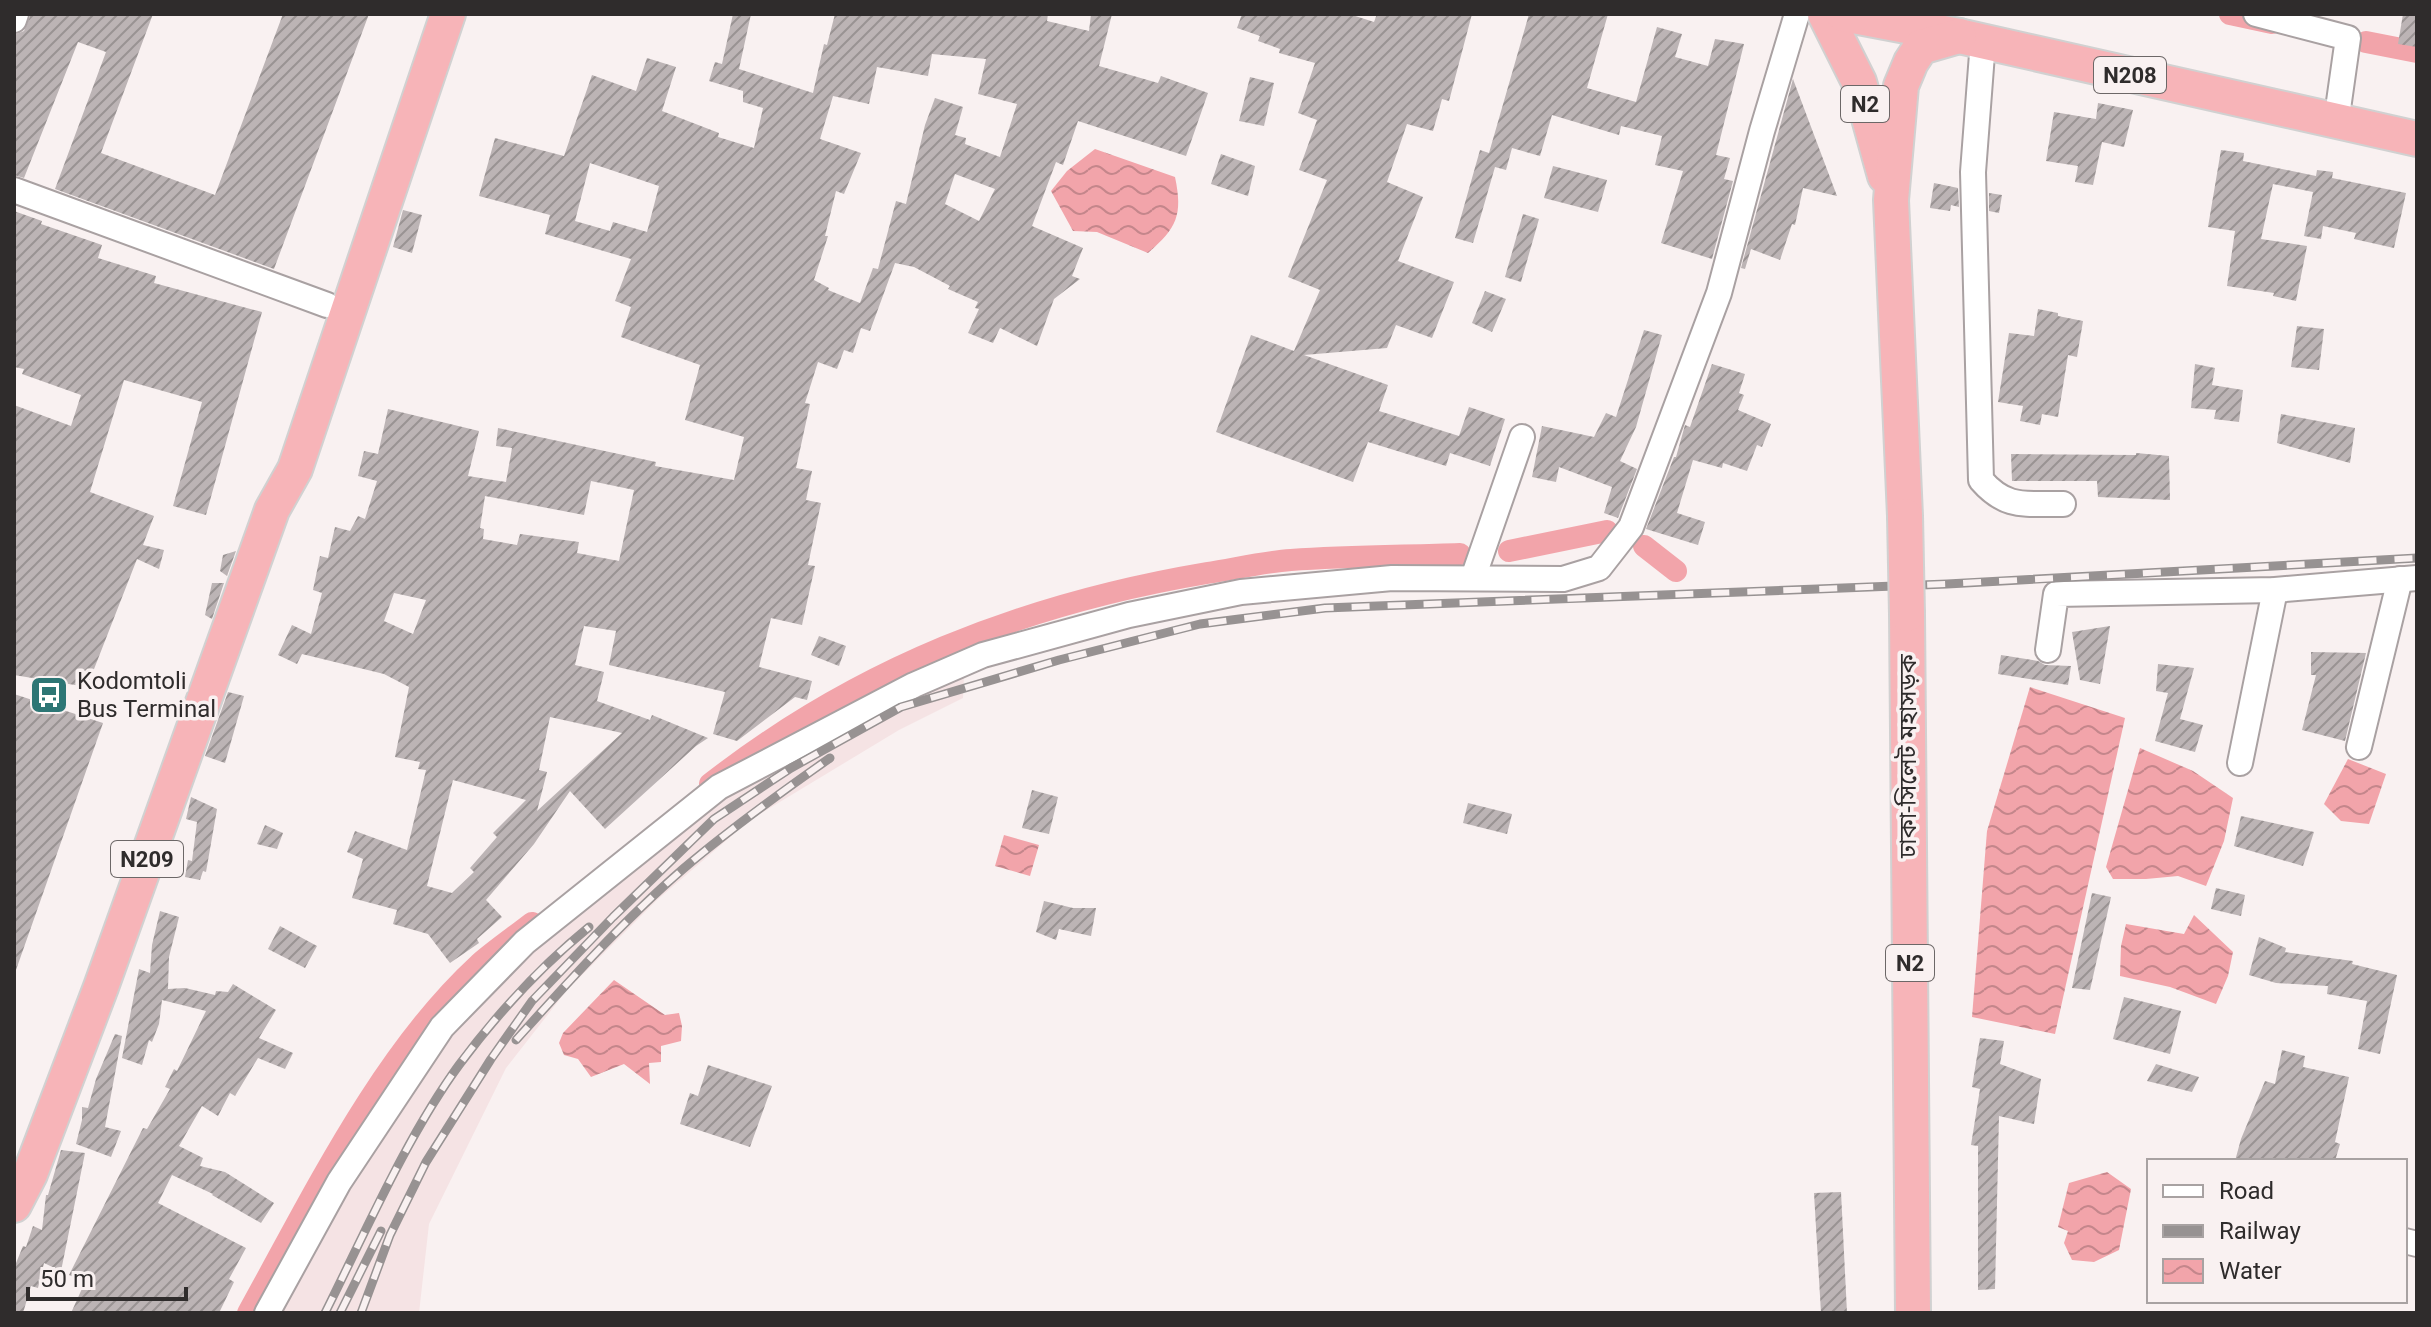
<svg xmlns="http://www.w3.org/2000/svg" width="2431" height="1327" viewBox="0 0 2431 1327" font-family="Roboto,'Noto Sans Bengali',sans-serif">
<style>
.built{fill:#f5e3e4}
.water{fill:url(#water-waves)}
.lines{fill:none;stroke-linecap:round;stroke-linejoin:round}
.canal{stroke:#f2a4aa;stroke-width:22}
.building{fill:url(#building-hatch);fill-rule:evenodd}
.minor-casing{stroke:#a9a1a2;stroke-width:28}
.highway-casing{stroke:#d1d1d1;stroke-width:38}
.minor{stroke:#fff;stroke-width:24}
.highway{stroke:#f7b4b8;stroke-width:34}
.rail-casing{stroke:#979292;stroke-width:9}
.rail{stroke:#f9f1f1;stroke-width:6;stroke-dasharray:18;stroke-linecap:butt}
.highway-bridge-casing{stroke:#d1d1d1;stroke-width:38;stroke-linecap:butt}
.highway-bridge{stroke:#f7b4b8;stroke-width:34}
.labels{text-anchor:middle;stroke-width:7;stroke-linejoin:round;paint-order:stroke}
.shield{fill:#f9f1f1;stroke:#6c6767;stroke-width:2}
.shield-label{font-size:22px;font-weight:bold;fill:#2f2c2c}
.poi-label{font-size:24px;fill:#2f2c2c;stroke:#f9f1f1;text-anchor:start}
.street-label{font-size:24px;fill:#2f2c2c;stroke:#f9f1f1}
</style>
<defs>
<pattern id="water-waves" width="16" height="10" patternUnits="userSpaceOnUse" patternTransform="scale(2)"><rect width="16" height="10" fill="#f2a4aa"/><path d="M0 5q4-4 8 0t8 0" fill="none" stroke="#c4868b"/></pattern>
<pattern id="building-hatch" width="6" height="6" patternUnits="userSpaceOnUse" patternTransform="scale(2)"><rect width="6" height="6" fill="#bcb4b5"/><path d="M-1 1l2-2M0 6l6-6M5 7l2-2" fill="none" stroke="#999393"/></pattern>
</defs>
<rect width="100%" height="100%" fill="#f9f1f1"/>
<!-- built -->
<polygon class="built" points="964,675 963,698 899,730 750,820 657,900 567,990 506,1068 429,1224 419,1313 270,1313 447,1036 514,963 729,792 894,703"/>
<!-- water -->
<g class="water">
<path d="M 1095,149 L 1175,177 C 1183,215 1177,228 1148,253 L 1097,232 L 1073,231 L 1051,191 L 1067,171 Z"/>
<polygon points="2030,687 2125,718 2055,1034 1972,1017 1987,831"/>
<polygon points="2140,748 2193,771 2233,798 2224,841 2206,886 2178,876 2146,879 2113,879 2106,867"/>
<polygon points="2348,759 2386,774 2369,824 2341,821 2324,804"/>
<polygon points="1004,835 1039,845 1030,876 995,866"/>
<polygon points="2194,915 2233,952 2228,976 2216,1004 2170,987 2120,976 2121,946 2126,924 2184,934"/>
<polygon points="614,980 665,1015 679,1013 682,1026 681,1041 661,1046 661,1062 649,1063 650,1084 624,1064 591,1077 578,1059 564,1055 559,1043 563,1033"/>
<polygon points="2107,1172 2131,1189 2119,1250 2094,1262 2072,1260 2064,1243 2068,1231 2058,1227 2069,1183"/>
</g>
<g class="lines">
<!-- canal -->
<g class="canal">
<polyline points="2230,14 2272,23"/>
<polyline points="2366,42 2417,52"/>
<polyline points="1644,546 1676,571"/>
<polyline points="1509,551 1607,531"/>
<path d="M 710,784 C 857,669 1023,604 1207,573 C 1234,569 1263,562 1291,560 C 1347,556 1404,556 1460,554"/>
<path d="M 248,1313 C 312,1198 381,1054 479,964 C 495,950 514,937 532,923"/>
</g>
</g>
<!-- building -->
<g class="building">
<polygon points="31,14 153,14 101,153 215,195 283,14 369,14 274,269 55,189 106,52 78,42 24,178 14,175 14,35 24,31"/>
<path d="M 733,14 L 751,14 L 739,69 L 813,93 L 824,44 L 827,45 L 835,14 L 1048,14 L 1047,21 L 1089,31 L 1091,14 L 1112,14 L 1099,66 L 1158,83 L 1161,76 L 1208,93 L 1186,156 L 1078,121 L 1063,165 L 1056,162 L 1032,226 L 1083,248 L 1072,276 L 1080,279 L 1054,299 L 1037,346 L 1000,328 L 993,343 L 968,333 L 979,309 L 975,308 L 978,302 L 948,289 L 950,286 L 914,267 L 895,263 L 870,331 L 861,328 L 853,353 L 844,350 L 837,369 L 818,362 L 805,403 L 810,404 L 796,468 L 812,471 L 806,500 L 821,503 L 808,565 L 815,566 L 802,625 L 771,618 L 759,667 L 812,681 L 807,700 L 795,697 L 737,741 L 713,734 L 725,692 L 609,665 L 616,631 L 584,626 L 575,665 L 604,672 L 597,701 L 650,720 L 652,715 L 708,738 L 696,746 L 605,829 L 570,791 L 534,844 L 486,900 L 502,917 L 477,939 L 479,943 L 450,963 L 428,934 L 393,924 L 397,910 L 352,898 L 363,859 L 347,852 L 355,831 L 407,850 L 426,770 L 418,769 L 420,762 L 395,757 L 409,687 L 384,674 L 302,654 L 297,664 L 278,655 L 292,625 L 311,634 L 322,593 L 313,590 L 320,556 L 328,558 L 335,527 L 350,531 L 358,516 L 365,519 L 377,481 L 358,476 L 364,451 L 378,454 L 388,409 L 479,431 L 468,476 L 506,482 L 512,448 L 496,446 L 498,428 L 656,462 L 655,466 L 734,480 L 744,437 L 685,420 L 700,365 L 621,337 L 631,307 L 615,301 L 631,259 L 545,234 L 550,215 L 479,196 L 495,138 L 564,156 L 592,75 L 636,91 L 647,58 L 676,67 L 662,111 L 719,133 L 718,137 L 754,148 L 763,108 L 743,102 L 743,91 L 709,81 L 715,62 L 722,64 ZM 932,54 L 986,59 L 978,94 L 1017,104 L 1000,157 L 965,144 L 966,138 L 955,135 L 963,107 L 935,98 L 925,125 L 906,204 L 896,201 L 878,269 L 873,268 L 860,303 L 828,290 L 829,288 L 814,280 L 828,236 L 825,236 L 836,191 L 844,194 L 861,153 L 820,139 L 833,96 L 869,104 L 877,67 L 928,76 ZM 590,163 L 659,186 L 647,232 L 613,222 L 610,231 L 575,221 ZM 955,174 L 995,189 L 979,221 L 945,204 ZM 591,481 L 634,490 L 619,561 L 577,553 L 579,542 L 520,534 L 517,545 L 483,539 L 484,529 L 480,528 L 485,496 L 584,515 ZM 394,593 L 426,600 L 413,634 L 384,621 ZM 550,717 L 622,733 L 537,811 L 547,772 L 539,770 ZM 453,780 L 526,800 L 493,833 L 497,837 L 470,868 L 474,872 L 452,893 L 427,886 Z"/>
<polygon points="1242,14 1349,14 1374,22 1377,14 1472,14 1449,101 1442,99 1433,131 1407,124 1387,182 1423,197 1398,261 1454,282 1432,338 1396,325 1387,348 1304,355 1388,385 1379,411 1459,436 1469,407 1505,419 1490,466 1450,453 1446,466 1368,442 1353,482 1216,432 1251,335 1294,351 1320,290 1288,277 1327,180 1299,170 1317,120 1298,113 1315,63 1279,53 1280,49 1258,41 1260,36 1237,28"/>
<polygon points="1529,14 1608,14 1587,88 1636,102 1657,27 1682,34 1675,57 1708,66 1715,39 1744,44 1716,155 1730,158 1724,179 1733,181 1712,259 1661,243 1683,171 1655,165 1662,136 1621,126 1619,135 1552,115 1540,156 1512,148 1506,170 1495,167 1473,243 1455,238 1480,150 1489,153"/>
<polygon points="2403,14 2417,14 2417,47 2398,44"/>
<polygon points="1250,77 1274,83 1264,126 1239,121"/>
<polygon points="1793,79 1837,196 1803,188 1795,225 1792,224 1780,260 1751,249 1745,269 1741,268"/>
<polygon points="2098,103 2133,110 2124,147 2102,142 2093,185 2075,182 2078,166 2046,161 2054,112 2096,119"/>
<polygon points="2221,150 2244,153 2243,161 2316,176 2317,170 2333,172 2332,178 2406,193 2394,248 2354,239 2356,233 2323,226 2321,239 2304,236 2313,192 2273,184 2261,239 2307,246 2296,301 2273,296 2274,293 2227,286 2235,231 2208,227"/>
<polygon points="1221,154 1255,166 1248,196 1211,184"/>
<polygon points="1553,166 1607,180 1598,212 1544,198"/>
<polygon points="1934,183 1958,188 1959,207 1951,205 1950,211 1930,208"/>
<polygon points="1989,193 2002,195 1999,213 1989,211"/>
<polygon points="403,210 422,215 412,253 393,247"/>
<polygon points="14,211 42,221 41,224 102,245 98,258 156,276 154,283 262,312 206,515 173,506 202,402 124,380 90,492 154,516 143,545 164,550 159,569 137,559 87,687 14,675 14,405 71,426 81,395 22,374 24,369 14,367"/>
<polygon points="1523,214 1539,219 1521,282 1505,277"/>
<polygon points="1485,291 1506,299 1492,332 1472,323"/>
<polygon points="2038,309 2058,313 2058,316 2083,321 2077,357 2068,355 2058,417 2042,414 2040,425 2020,421 2023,406 1998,402 2009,333 2034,336"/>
<polygon points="2297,326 2324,329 2319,370 2291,367"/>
<polygon points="1644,330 1662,335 1636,427 1620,461 1637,469 1618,518 1604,513 1612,487 1559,467 1556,482 1532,477 1542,426 1594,437 1606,413 1616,417"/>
<polygon points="1712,364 1745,374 1739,393 1744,395 1738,410 1771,424 1762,447 1757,445 1747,471 1723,463 1722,468 1693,460 1677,513 1705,522 1698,545 1646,529 1674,457 1676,457 1685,425 1690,427"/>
<polygon points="2195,364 2215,368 2212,385 2243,390 2239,422 2214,419 2216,410 2191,408"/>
<polygon points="2281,414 2355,428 2350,463 2277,443"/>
<polygon points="2136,453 2169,456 2170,500 2098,497 2097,481 2012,481 2011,454 2136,455"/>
<polygon points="236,551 227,576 220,571 223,555"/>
<polygon points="212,583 224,583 212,619 205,615"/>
<polygon points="2110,626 2100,684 2080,680 2072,632"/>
<polygon points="819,636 846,646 839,666 811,655"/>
<polygon points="2311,652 2366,653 2345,741 2302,730 2316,675 2311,675"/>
<polygon points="2001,655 2038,661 2045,665 2071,666 2068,685 1998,674"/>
<polygon points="2158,664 2194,668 2180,719 2203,725 2195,752 2155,741 2168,693 2156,691"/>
<polygon points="228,692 244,696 225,763 205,756"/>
<polygon points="14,694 103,723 16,970 14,969"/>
<polygon points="1032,790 1058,797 1049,834 1022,828"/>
<polygon points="191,797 217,809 206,872 203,871 200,880 185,877 188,860 192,861 197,822 186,819"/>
<polygon points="1468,803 1512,814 1507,834 1463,823"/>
<polygon points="2241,816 2314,832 2303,866 2234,846"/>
<polygon points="265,825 283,833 277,849 257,844"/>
<polygon points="2216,888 2245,895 2241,916 2211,909"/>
<polygon points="2092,893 2111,897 2090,990 2072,988"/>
<polygon points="1044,901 1073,908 1096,908 1091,936 1059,929 1056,940 1036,932"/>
<polygon points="160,911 179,917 169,957 168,989 185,988 215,995 216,991 228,992 233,984 276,1010 259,1038 293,1053 285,1069 258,1058 235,1096 230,1093 218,1116 202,1106 179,1146 203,1158 200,1166 225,1172 274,1203 261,1223 212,1195 213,1194 172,1175 158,1203 246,1248 229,1279 234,1282 219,1313 71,1313 85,1282 69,1275 143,1128 147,1129 170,1089 165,1087 174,1069 177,1071 206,1011 162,1000 159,1024 152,1042 149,1040 142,1065 122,1058 139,969 150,973 152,945"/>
<polygon points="280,926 317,946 305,968 268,949"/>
<polygon points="2259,937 2286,948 2285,952 2353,961 2352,964 2397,975 2380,1054 2358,1049 2367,1001 2327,994 2328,986 2276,983 2249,975"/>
<polygon points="2124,997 2181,1011 2170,1054 2113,1039"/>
<polygon points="115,1034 122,1036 105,1127 121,1131 111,1157 76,1144 82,1120 82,1107 88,1108 96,1079"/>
<polygon points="1980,1038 2004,1041 2000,1064 2041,1079 2034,1124 1999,1116 1995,1289 1978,1290 1978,1146 1971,1145 1980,1089 1972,1087"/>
<polygon points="2282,1050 2305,1056 2303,1067 2349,1077 2335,1142 2340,1144 2335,1161 2235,1161 2241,1139 2265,1081 2275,1084"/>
<polygon points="2156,1064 2199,1077 2192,1092 2147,1081"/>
<polygon points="708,1065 772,1086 750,1147 680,1124 690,1093 698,1096"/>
<polygon points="61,1150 85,1153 61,1271 44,1263 38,1288 31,1286 23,1313 14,1313 14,1268 23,1246 26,1247 33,1226 42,1230 46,1195 48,1195"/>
<polygon points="1841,1192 1847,1313 1821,1313 1814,1193"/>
</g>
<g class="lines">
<!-- minor casing -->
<g class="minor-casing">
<g id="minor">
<polyline points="2256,14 2348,38 2336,123"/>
<polyline points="14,20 16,14"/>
<path d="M 1983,41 L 1973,172 L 1981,480 C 2007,510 2026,503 2063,504"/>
<polyline points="14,190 327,305"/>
<polyline points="1473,578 1522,437"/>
<polyline points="2048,650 2056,594 2275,590 2417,578"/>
<polyline points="2359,747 2400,579"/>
<polyline points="2240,763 2275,590"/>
<polyline points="2405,1241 2417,1244"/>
<polyline points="267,1313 339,1182 442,1027 525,942 719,787 914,685 983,655 1129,615 1241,592 1392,578 1563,579 1599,568 1631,527 1719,293 1762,131 1797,14"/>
</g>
</g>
<!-- highway casing -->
<g class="highway-casing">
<g id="highway">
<polyline points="1825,14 1859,82 1885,176"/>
<polyline points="1843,14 1959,36 2417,139"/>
<polyline points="1905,516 1891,200 1901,86 1911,62 1921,47 1959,36"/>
<polyline points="1907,614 1913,1313"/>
<polyline points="14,1205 30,1174 101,987 272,510 295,469 448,14"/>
</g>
</g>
<!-- minor -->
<use href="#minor" class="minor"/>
<!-- highway -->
<use href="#highway" class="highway"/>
<!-- rail casing -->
<g class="rail-casing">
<g id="rail">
<path d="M 516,1040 C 569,981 623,921 683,869 C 730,829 780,793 830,758"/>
<path d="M 325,1313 C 365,1233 407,1136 459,1065 C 497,1014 540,967 589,927"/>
<polyline points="340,1313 381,1231"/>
<polyline points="361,1313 390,1235 426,1162 491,1059 532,1001 613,917 714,819 791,768 901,707 1059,660 1200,624 1325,608 1947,584 2417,558"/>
</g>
</g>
<!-- rail -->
<use href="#rail" class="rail"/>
<!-- highway-bridge casing -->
<g class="highway-bridge-casing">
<polyline id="highway-bridge" points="1905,516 1907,614"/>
</g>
<!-- highway-bridge -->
<use href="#highway-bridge" class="highway-bridge"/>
</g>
<!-- icons -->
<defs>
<g id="bus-square" transform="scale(2)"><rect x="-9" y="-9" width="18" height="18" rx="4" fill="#2d7675" stroke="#f9f1f1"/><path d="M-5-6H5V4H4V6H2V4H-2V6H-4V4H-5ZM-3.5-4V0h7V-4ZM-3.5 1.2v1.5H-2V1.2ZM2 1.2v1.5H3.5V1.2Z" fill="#fff"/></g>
</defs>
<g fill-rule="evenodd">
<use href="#bus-square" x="49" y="695"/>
</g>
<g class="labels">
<!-- shield labels -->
<g class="shield">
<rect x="2094" y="57" width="72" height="36" rx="6"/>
<rect x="1841" y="86" width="48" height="36" rx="6"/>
<rect x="111" y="841" width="72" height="36" rx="6"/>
<rect x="1886" y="945" width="48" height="36" rx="6"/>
</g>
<g class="shield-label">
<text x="2130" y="83">N208</text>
<text x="1865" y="112">N2</text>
<text x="147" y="867">N209</text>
<text x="1910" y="971">N2</text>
</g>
<!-- poi labels -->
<g class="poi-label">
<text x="77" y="689">Kodomtoli<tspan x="77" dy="28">Bus Terminal</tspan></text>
</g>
<!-- street labels -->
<g class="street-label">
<text transform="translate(1908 756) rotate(-90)" y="8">ঢাকা-সিলেট মহাসড়ক</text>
</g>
</g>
<!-- border -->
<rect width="2431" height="1327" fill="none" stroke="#2f2c2c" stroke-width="32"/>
<!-- legend -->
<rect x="2147" y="1159" width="260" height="144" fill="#f9f1f1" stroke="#a8a2a2" stroke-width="2"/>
<rect x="2163" y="1185" width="40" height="12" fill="#ffffff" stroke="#a8a2a2" stroke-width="2"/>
<text x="2219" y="1199" font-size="24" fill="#2f2c2c">Road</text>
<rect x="2163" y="1225" width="40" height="12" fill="#979292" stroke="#a8a2a2" stroke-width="2"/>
<text x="2219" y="1239" font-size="24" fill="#2f2c2c">Railway</text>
<rect x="2163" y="1259" width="40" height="24" fill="url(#water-waves)" stroke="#a8a2a2" stroke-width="2"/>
<text x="2219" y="1279" font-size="24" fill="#2f2c2c">Water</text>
<!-- scale -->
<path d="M28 1287v12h158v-12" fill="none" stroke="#2f2c2c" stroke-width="4"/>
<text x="40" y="1287" font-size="24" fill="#2f2c2c" stroke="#f9f1f1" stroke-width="6" paint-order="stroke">50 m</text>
</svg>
